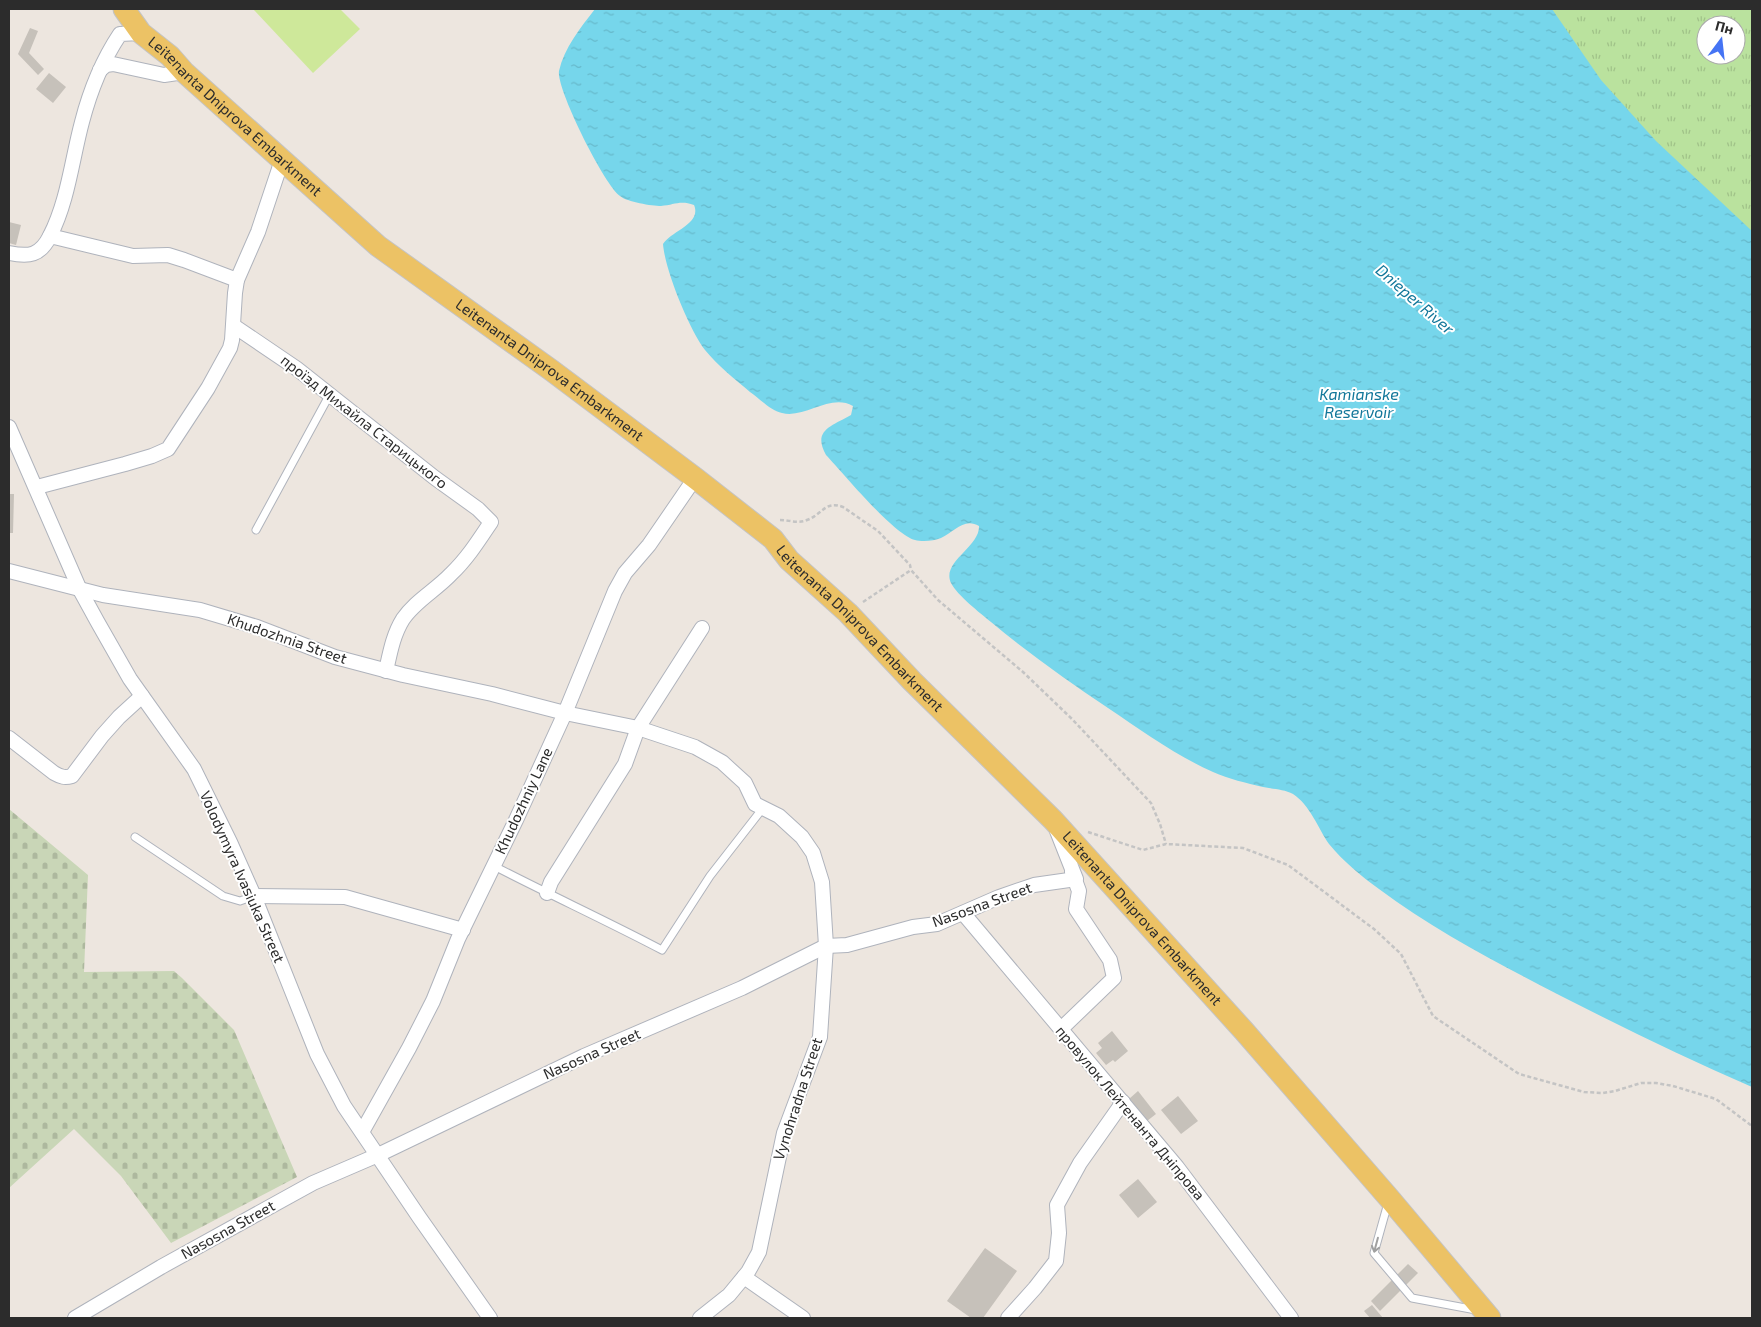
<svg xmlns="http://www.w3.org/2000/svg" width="1761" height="1327" viewBox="0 0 1761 1327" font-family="'Exo 2',sans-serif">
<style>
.cemetery{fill:url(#cemetery-stones)}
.park{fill:url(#park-tufts);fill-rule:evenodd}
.pitch{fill:#cee89a}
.water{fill:url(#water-ripples)}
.building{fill:#c6c1ba}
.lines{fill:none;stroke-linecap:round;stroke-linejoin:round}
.service-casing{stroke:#afb3bc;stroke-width:9}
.minor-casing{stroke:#afb3bc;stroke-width:16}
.primary-casing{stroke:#c4c4c4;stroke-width:23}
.path{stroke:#c4c4c4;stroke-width:2.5;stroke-dasharray:4 2.5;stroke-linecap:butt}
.service{stroke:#fff;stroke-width:7}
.minor{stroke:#fff;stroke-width:14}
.primary{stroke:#ecc265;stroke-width:21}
.oneway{stroke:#a0a0a0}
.labels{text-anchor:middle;stroke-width:4;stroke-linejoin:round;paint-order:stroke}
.street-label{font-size:15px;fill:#2c2c2c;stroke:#fff}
.water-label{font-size:16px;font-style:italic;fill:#12779a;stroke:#fff}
</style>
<defs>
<pattern id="cemetery-stones" width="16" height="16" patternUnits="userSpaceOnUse" patternTransform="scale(1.25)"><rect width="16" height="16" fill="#c9d6b7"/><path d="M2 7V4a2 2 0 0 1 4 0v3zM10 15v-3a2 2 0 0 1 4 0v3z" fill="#adb89e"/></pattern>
<pattern id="park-tufts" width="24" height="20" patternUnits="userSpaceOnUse" patternTransform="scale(1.25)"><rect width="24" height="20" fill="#bae29e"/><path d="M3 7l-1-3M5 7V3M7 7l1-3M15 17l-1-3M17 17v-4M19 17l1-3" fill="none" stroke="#a0c288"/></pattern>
<pattern id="water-ripples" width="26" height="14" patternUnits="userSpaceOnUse" patternTransform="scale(1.25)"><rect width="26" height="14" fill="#76d6eb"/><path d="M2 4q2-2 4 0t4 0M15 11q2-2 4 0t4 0" fill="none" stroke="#66b8ca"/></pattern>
</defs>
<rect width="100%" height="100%" fill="#ede6df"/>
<!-- cemetery -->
<polygon class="cemetery" points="9,809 88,875 84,972 174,971 182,978 234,1030 297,1177 171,1243 121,1176 74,1129 9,1188"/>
<!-- park -->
<path class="park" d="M 1353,9 L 1752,9 L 1752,324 ZM 1706,25 L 1736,25 L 1736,55 L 1706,55 Z"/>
<!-- pitch -->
<polygon class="pitch" points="253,9 340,9 360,29 313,73"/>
<!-- water -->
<path class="water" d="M 595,9 L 1552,9 L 1601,80 L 1656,141 L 1752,231 L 1752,1087 C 1687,1059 1624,1028 1561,996 C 1499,964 1435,931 1379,889 C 1361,876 1343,861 1329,844 C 1318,828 1310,805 1293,794 C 1284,789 1273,789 1263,787 C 1246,783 1229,779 1213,772 C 1175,755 1142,731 1108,708 C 1068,681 1028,653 991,622 C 980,613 957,595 951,583 C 941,562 980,547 979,526 C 964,517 954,532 941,538 C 934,541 922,542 915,540 C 894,535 843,473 826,455 C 812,430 832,426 851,415 L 853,406 C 830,393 805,419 782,413 C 770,410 760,399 750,392 C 736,380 717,365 705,350 C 689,329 665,270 663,244 C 671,231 702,224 694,205 C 680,200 674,205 661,206 C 652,206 627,202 620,196 C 605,186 556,89 559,71 C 564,48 581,27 595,9 Z"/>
<!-- building -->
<g class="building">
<polygon points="30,28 38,31 29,53 44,69 38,75 18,54"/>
<polygon points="49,73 66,87 53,103 36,89"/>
<polygon points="9,222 21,225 16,245 9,243"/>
<polygon points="9,494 14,494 13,533 9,533"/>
<polygon points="1112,1031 1128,1051 1115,1062 1113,1060 1106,1065 1096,1053 1102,1048 1098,1043"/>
<polygon points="1138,1091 1156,1114 1147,1121 1129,1099"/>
<polygon points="1178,1096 1198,1121 1181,1134 1161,1110"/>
<polygon points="1138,1179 1157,1202 1138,1218 1119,1195"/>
<polygon points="985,1248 1017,1271 983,1318 971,1318 947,1301"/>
<polygon points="1408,1264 1418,1273 1380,1311 1371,1301"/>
<polygon points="1372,1305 1383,1318 1370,1318 1364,1311"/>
</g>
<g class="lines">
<!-- service casing -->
<g class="service-casing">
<g id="service">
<polyline points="256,530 330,394"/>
<polyline points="135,837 223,896 240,901 254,896"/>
<path d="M 494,866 C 550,895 607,921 662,950 L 710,876 L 763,808"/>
<polyline points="1388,1203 1374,1253 1412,1298 1476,1310"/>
</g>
</g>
<!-- minor casing -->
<g class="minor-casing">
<g id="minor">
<polyline points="100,70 106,65 113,64 164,75 184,72"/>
<path d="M 50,236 C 68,201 72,159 82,122 C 90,91 102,61 120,34 L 141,33"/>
<path d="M 9,253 C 29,257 40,256 50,236 L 133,256 L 168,255 L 184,260 L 237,280"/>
<path d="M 234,326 L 296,368 L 435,478 L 478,509 L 491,522 C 479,540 467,559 451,574 C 436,590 415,601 403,619 C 393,635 390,653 386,671"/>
<polyline points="9,427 80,590 97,621 130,679 194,769 230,842 254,896 317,1054 344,1106 419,1217 490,1318"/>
<polyline points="37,487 125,464 152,456 168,449 208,388 230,348 232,340 235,293 237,280 258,232 282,160"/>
<polyline points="9,571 103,595 200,610 257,627 335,657 403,675 492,694 565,713 638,728 695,747 722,762 745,783 755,804 779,816 802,837 813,853 822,882 826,946 820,1037 784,1133 759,1252 748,1272 729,1295 700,1318"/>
<path d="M 9,738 L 54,773 C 61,777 65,778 72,776 L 102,736 L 119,717 L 142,696"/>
<polyline points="547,893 551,882 625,764 638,728 702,628"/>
<polyline points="254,896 345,897 463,930"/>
<polyline points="963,913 1177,1167 1291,1318"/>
<polyline points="1061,1029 1114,978 1110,960 1076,909 1079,891 1072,872"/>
<polyline points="362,1132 409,1048 433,1001 458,939 516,820 565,713 615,591 625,573 649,545 695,478"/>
<polyline points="744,1277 803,1318"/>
<polyline points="75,1318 161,1267 313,1183 378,1155 584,1056 742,988 826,946 847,945 913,927 937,924 999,897 1034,885 1076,879 1057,831"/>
<polyline points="1008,1318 1035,1288 1056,1261 1059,1233 1057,1205 1080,1163 1123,1102"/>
</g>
</g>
<!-- primary casing -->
<g class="primary-casing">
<g id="primary">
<path id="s1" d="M 124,9 L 141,33 L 170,56 L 184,72 L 378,246 L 551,370 L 695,478 L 773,539 L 789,560 L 848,613 L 912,681 L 1053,820 L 1244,1031 L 1389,1198 L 1490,1318"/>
</g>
</g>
<!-- path -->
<g class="path">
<path d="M 780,520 C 789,520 798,524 807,520 C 822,515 825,500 843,507 L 878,531 L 910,565 L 911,570"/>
<polyline points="863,602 911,570 938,600 1023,672 1072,719 1151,803 1160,824 1166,844"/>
<polyline points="1088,832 1143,850 1166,844 1243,848 1288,865 1374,929 1401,954 1433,1016 1519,1074 1584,1092 1603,1093 1615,1091 1641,1083 1656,1083 1673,1086 1716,1099 1752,1126"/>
</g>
<!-- service -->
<use href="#service" class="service"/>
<!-- minor -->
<use href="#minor" class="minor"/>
<!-- primary -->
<use href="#primary" class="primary"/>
</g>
<!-- one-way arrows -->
<defs><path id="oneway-shaft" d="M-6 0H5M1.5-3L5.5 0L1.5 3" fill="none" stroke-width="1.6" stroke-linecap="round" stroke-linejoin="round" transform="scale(1.25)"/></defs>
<use class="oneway" href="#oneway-shaft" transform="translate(1376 1245) rotate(105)"/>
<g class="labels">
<!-- street labels -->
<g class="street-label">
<text dy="5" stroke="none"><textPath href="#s1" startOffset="155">Leitenanta Dniprova Embarkment</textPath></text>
<text dy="5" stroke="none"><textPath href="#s1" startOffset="560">Leitenanta Dniprova Embarkment</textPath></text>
<text transform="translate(364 422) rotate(38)" y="5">проїзд Михайла Старицького</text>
<text dy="5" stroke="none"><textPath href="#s1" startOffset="965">Leitenanta Dniprova Embarkment</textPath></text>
<text transform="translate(287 639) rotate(19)" y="5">Khudozhnia Street</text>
<text transform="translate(524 801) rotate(-65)" y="5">Khudozhniy Lane</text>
<text transform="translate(242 877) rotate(66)" y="5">Volodymyra Ivasiuka Street</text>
<text transform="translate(982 905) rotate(-20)" y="5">Nasosna Street</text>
<text dy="5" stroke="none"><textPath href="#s1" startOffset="1370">Leitenanta Dniprova Embarkment</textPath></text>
<text transform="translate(592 1054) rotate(-24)" y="5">Nasosna Street</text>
<text transform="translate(798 1099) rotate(-72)" y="5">Vynohradna Street</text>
<text transform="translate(1130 1113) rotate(50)" y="5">провулок Лейтенанта Дніпрова</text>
<text transform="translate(228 1230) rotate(-29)" y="5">Nasosna Street</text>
</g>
<!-- water labels -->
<g class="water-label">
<text transform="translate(1415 299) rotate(41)" y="6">Dnieper River</text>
<text x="1359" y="400">Kamianske<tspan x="1359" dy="18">Reservoir</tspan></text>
</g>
</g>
<!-- border -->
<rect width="1761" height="1327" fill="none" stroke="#2c2c2c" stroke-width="20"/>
<!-- north arrow -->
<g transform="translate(1721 40) rotate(15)"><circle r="24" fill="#ffffff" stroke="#ababab"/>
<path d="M0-4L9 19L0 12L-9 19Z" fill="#4574f4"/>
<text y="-8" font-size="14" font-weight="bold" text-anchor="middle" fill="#2c2c2c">Пн</text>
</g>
</svg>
